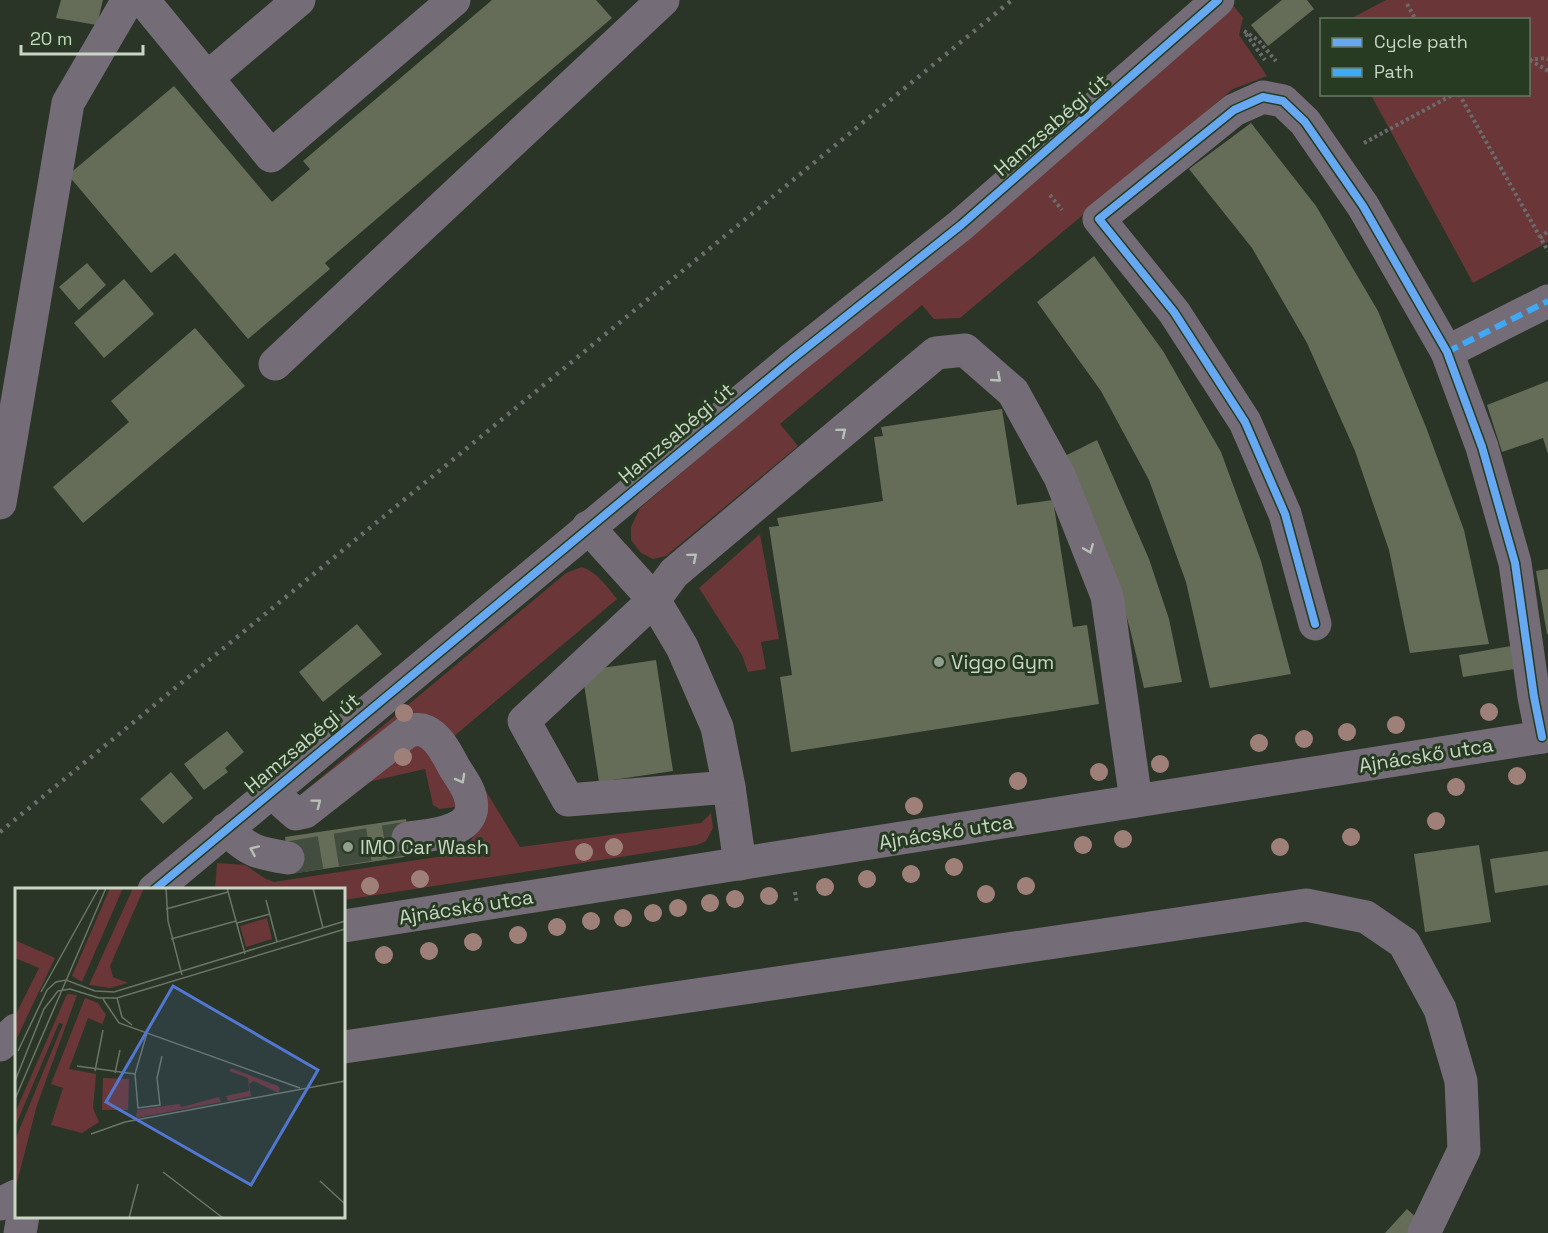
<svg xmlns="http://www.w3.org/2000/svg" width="1548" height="1233" viewBox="0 0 1548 1233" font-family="'Space Grotesk',sans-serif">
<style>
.green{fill:#6a3637}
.building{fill:#656d59}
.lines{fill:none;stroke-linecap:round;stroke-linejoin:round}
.minor-tunnel{stroke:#424d3f;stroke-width:33;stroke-dasharray:33 16;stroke-linecap:butt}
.path{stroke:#6b6a6c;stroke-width:4;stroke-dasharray:3 3;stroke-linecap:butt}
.minor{stroke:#746c76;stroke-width:33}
.rail{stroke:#6f6e6e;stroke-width:4.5;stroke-dasharray:3 6;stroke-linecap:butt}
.quiet{stroke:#3fa9f5;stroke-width:6;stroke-dasharray:12 6;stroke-linecap:butt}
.cycleway-casing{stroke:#263b21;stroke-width:11}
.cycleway{stroke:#66a8f1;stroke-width:8}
.tree{fill:#9f8079}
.oneway{stroke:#b8c1b5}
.poi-dot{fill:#919e8e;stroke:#263b21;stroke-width:2}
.labels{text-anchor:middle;stroke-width:6;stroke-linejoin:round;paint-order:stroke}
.street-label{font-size:20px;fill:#c9d6c5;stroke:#263b21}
.poi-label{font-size:20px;fill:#c9d6c5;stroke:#263b21;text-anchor:start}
.inset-road{fill:none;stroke:#6a7566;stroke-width:1.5}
.view{fill:#5177d2;fill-opacity:0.15;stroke:#5177d2;stroke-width:3}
.inset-edge{fill:none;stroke:#c9d6c5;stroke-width:3}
</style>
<rect width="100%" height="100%" fill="#2a3527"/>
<!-- green -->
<g class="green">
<polygon points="1386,0 1548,0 1548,242 1473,283 1371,95 1528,94 1528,20 1350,19"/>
<polygon points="1233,5 1243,18 1239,35 1267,76 1233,89 960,318 934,319 922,305 780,424 798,446 666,556 653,559 641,553 631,540 631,527 640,508"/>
<polygon points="760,534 779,639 761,642 766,669 748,672 742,655 699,588"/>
<path d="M 582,567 C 598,573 607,587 617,599 L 453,737 L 520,847 L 701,823 L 711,813 L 713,828 L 706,841 L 697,845 L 344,900 L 344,890 L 215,890 L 217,863 L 245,865 L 266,879 L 274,882 L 456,854 L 465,849 L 483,822 L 441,732 L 316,791 L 306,790 L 566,573 Z"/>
<polygon points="420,743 457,794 455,807 440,809 433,805 425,769 355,785"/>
</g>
<!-- building -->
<g class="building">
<polygon points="61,0 103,0 97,25 56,18"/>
<polygon points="492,0 596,0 612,18 325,263 330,269 248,339 175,253 151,273 68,175 174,86 272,202 310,169 303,161"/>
<polygon points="1282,0 1307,0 1314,9 1268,46 1251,25"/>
<polygon points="1251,123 1316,206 1378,311 1426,427 1464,530 1489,644 1410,653 1389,550 1355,451 1307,343 1252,248 1189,169"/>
<polygon points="1094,256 1163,351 1221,452 1261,561 1291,674 1210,688 1186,582 1149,480 1101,391 1037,302"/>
<polygon points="87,263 106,285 79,310 59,287"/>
<polygon points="124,279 154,314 104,358 74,323"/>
<polygon points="195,328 245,386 83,523 53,487 129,422 111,401"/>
<polygon points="1548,381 1548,454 1543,438 1502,452 1487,405"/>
<polygon points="1002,409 1017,505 1053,500 1073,627 1087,625 1099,704 791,752 780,677 792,675 769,527 779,526 777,518 883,501 874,437 883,436 881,427"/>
<polygon points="1097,440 1149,559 1169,619 1182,682 1144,688 1130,629 1114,572 1063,457"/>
<polygon points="1548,569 1548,634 1547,634 1536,571"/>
<polygon points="357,624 382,654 323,702 299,672"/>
<polygon points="1511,646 1515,669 1463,677 1459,655"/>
<polygon points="656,660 673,771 599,782 582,671"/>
<polygon points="227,731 244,752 225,768 228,772 204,790 184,764"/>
<polygon points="171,772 193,798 163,824 140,799"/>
<polygon points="406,819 411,856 290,874 285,837"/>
<polygon points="1479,845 1491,922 1425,932 1414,854"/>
<polygon points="1548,851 1548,885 1495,893 1490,859"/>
<polygon points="1407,1209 1433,1233 1385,1233"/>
</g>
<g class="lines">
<!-- minor-tunnel -->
<polyline class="minor-tunnel" points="288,858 408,838"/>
<!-- path -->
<g class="path">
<polyline points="1407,4 1416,20"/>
<polyline points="1244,31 1258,40 1276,61"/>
<polyline points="1246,34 1265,60"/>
<polyline points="1529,60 1545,58 1548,59"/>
<polyline points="1530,60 1548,71"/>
<polyline points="1459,94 1548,251"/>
<polyline points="1364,143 1454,94"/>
<polyline points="1050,195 1062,210"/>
<polyline points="1540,238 1548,231"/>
<polyline points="795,892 797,904"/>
</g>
<!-- minor -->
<g class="minor">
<polyline points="143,0 271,156 454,0"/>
<polyline points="207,78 299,0"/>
<polyline points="1447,352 1548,301"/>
<polyline points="275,364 663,0"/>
<polyline points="0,503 68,103 128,0"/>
<polyline points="588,527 654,600 682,647 717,727 729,787 740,864"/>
<polyline points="1315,624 1285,514 1245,422 1174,312 1099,219 1234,110 1263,97 1283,101 1305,122 1363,206 1447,352 1482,447 1515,563 1534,697 1542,737"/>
<polyline points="729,787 568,800 524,721 654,600 674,573 936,353 965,350 1013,392 1060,477 1107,596 1136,801"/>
<path d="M 270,791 L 296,814 L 305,812 L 407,732 C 414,730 419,728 425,731 C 439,737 447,754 454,767 C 460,777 469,788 471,800 C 478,833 429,835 408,838"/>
<path d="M 226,829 C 249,851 256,853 288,858"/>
<polyline points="154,890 791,360 961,225 1218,0"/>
<polyline points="344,926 1548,736"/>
<polyline points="0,1045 16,1030"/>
<polyline points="344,1047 1306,905 1366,917 1404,943 1440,1009 1461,1081 1464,1150 1424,1233"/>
<polyline points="0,1204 16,1196"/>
<polyline points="20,1233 23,1216"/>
</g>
<!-- rail -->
<polyline class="rail" points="0,832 1012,0"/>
<!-- quiet -->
<polyline class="quiet" points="1447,352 1548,301"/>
<!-- cycleway casing -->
<g class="cycleway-casing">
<g id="cycleway">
<polyline points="1315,624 1285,514 1245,422 1174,312 1099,219 1234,110 1263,97 1283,101 1305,122 1363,206 1447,352 1482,447 1515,563 1534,697 1542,737"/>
<polyline points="154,890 791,360 961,225 1218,0"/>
</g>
</g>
<!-- cycleway -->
<use href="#cycleway" class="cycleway"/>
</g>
<!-- trees -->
<g class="tree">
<circle cx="1489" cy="712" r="9"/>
<circle cx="404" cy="713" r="9"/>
<circle cx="1396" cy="725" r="9"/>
<circle cx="1347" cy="732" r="9"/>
<circle cx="1304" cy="739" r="9"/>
<circle cx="1259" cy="743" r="9"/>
<circle cx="403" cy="757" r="9"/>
<circle cx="1160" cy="764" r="9"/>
<circle cx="1099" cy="772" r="9"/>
<circle cx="1517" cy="776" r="9"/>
<circle cx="1018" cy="781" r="9"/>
<circle cx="1456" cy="787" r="9"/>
<circle cx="914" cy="806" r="9"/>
<circle cx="1436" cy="821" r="9"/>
<circle cx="1351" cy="837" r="9"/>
<circle cx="1123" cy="839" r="9"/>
<circle cx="1083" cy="845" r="9"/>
<circle cx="614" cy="847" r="9"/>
<circle cx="1280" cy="847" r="9"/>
<circle cx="584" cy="852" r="9"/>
<circle cx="954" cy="867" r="9"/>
<circle cx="911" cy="874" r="9"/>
<circle cx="420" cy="879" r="9"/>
<circle cx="867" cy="879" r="9"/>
<circle cx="370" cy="886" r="9"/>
<circle cx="1026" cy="886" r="9"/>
<circle cx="825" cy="887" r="9"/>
<circle cx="986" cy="894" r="9"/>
<circle cx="769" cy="896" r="9"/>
<circle cx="735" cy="899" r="9"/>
<circle cx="710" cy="903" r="9"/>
<circle cx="678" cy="908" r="9"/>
<circle cx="653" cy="913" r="9"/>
<circle cx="623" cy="918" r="9"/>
<circle cx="591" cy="921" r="9"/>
<circle cx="557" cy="927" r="9"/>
<circle cx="518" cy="935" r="9"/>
<circle cx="473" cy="942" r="9"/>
<circle cx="429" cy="951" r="9"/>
<circle cx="384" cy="955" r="9"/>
</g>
<!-- one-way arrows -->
<defs><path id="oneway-chevron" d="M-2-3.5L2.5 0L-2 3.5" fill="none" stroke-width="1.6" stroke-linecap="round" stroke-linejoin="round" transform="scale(1.5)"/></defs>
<g class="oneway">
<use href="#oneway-chevron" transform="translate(997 378) rotate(41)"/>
<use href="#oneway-chevron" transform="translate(842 432) rotate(-40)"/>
<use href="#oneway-chevron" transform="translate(1089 549) rotate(68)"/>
<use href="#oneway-chevron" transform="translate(693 557) rotate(-40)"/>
<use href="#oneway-chevron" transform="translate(461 779) rotate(61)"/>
<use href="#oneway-chevron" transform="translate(317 803) rotate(-37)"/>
<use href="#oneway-chevron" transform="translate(254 850) rotate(-156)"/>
</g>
<!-- markers -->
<g class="poi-dot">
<circle cx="939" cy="662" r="6"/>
<circle cx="348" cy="847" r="6"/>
</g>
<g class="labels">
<!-- street labels -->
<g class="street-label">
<text transform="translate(1051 125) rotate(-41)" y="7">Hamzsabégi út</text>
<text transform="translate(676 433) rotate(-40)" y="7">Hamzsabégi út</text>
<text transform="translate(302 743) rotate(-40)" y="7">Hamzsabégi út</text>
<text transform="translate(1426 755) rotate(-9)" y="7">Ajnácskő utca</text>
<text transform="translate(946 832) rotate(-9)" y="7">Ajnácskő utca</text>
<text transform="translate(466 907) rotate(-9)" y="7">Ajnácskő utca</text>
</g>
<!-- poi labels -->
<g class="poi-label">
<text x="951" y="669">Viggo Gym</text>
<text x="360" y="854">IMO Car Wash</text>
</g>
</g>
<!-- overview -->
<g transform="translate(15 888)">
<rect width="330" height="330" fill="#2a3527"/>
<path d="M 95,0 L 108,0 L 67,94 L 57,88 ZM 118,0 L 129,0 L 95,78 L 98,89 L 113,95 L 95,100 L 74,97 ZM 252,30 L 257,51 L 231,59 L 225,38 ZM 0,52 L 40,70 L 0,154 L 0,128 L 24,80 L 0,70 ZM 52,106 L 62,107 L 22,217 L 0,302 L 0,252 L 48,136 L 44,135 L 0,239 L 0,225 ZM 70,110 L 83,115 L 91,127 L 87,136 L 73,130 L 54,181 L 81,186 L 78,220 L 84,234 L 67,245 L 36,237 L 48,200 L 36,196 ZM 216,180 L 263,198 L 265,201 L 263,205 L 239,193 L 234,196 L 236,208 L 213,213 L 211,208 L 234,203 L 233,190 L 214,183 ZM 88,190 L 114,191 L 113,222 L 87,222 ZM 204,209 L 206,214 L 121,230 L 122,222 L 164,216 L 167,219 Z" fill="#6a3637"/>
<path class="inset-road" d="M 151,0 L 153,33 L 167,87M 212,0 L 230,66M 298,0 L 308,40M 251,12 L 262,54M 151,21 L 213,4M 222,35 L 255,26M 156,51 L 221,33M 26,104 L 84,0M 102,110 L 107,129 L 117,137M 88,111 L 104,135 L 285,200M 132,145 L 120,186 L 123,220 L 145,217 L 142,190 L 147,168M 3,163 L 32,102 L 41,94 L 51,92 L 80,103 L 99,104 L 330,33M 62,178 L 120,186M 80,183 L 88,142M 100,185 L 105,162M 0,193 L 29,121 L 43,103 L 55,101 L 84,110 L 102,110 L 330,41M 0,211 L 91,0M 76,246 L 110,234 L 330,193M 148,284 L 208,330M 305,293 L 330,316M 114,330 L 123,296"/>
<path class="view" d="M 158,98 L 303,182 L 236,297 L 91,214 Z"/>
<rect width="330" height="330" class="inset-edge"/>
</g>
<!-- legend -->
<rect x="1320" y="18" width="210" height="78" fill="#263b21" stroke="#677963" stroke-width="1.5"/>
<rect x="1332" y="38" width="30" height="9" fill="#66a8f1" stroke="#677963" stroke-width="1.5"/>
<text x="1374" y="48" font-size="18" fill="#c9d6c5">Cycle path</text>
<rect x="1332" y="68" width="30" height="9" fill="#3fa9f5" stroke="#677963" stroke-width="1.5"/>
<text x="1374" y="78" font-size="18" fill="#c9d6c5">Path</text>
<!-- scale -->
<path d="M21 45v9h122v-9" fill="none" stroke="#c9d6c5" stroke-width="3"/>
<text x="30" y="45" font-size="18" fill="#c9d6c5" stroke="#263b21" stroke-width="4.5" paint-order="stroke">20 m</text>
</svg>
